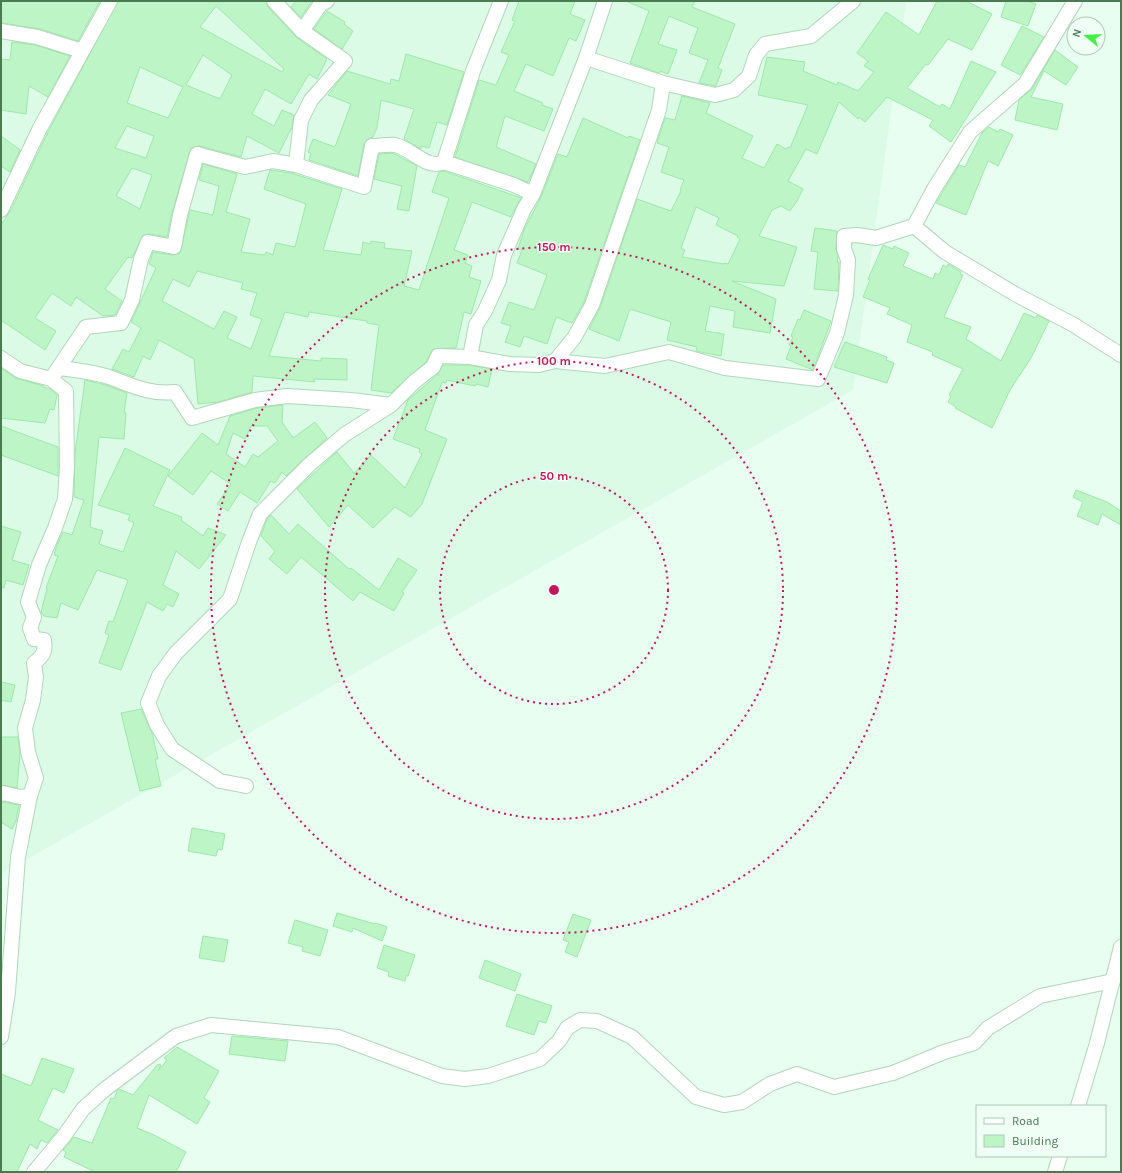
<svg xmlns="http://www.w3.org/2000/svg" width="1122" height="1173" viewBox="0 0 1122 1173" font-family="Karla,sans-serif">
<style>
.residential{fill:#dbfbe6}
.building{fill:#bdf5c7;stroke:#9ce9a9;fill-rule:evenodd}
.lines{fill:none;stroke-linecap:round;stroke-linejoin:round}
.minor-casing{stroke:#b1d6b9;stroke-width:16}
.minor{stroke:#fff;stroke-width:14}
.ring{fill:none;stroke:#c2185b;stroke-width:2;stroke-dasharray:2 4}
.centre{fill:#c2185b;stroke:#effff5;stroke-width:2}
.ring-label{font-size:12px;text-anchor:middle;font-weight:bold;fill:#c2185b;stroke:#effff5;stroke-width:3;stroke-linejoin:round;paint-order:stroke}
</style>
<rect width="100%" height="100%" fill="#e7fef0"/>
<!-- residential -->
<polygon class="residential" points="1,1 906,1 853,390 1,874"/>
<!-- building -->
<g class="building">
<polygon points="1,1 100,1 78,41 40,29 1,23"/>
<path d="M 118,1 L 266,1 L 268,7 L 296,37 L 327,59 L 317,79 L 309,74 L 291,104 L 265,89 L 252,114 L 274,126 L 282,110 L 294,115 L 292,127 L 279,153 L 247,136 L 241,157 L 199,146 L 191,148 L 172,213 L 167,237 L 150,234 L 143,235 L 132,258 L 128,257 L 105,289 L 122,301 L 115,315 L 103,316 L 76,297 L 71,306 L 52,293 L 35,318 L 56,331 L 45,350 L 1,320 L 1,225 L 12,208 L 48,132 ZM 216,6 L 284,69 L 282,72 L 200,27 ZM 203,55 L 232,75 L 220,99 L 186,85 ZM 140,67 L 183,87 L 168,118 L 127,103 ZM 127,126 L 154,136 L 146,158 L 115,148 ZM 132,168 L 152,175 L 140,209 L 116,196 Z"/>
<polygon points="296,1 312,1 301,17 291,7"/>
<polygon points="519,1 575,1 570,14 585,20 576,41 569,38 553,76 526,64 514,91 543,103 542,105 553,109 544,131 505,116 496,147 536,164 528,182 455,157 479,80 496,85 509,55 501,52 515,21 512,20"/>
<polygon points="626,1 695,1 692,7 735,24 718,68 722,70 716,86 699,83 708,60 689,53 698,28 671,17 669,16 658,44 677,50 668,74 660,71 659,73 630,63 649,11"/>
<path d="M 937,1 L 966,1 L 992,14 L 972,50 L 948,39 L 928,65 L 926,64 L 907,88 L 940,107 L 942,104 L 950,109 L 971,61 L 996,72 L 951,142 L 929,126 L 933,120 L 887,97 L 865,122 L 859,117 L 858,119 L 839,102 L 817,154 L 806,149 L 788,181 L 803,189 L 797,201 L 790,211 L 781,206 L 772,210 L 759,236 L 797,247 L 784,286 L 732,281 L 776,299 L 770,333 L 733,327 L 735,311 L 710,306 L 705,331 L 724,334 L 721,356 L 696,351 L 697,347 L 667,340 L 671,322 L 630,309 L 619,341 L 589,329 L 600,308 L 637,199 L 671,211 L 681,191 L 680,190 L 684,180 L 661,172 L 669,147 L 657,143 L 665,118 L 675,120 L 682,96 L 710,103 L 706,113 L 753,136 L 742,158 L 764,168 L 777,144 L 786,149 L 788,147 L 790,148 L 808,105 L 758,95 L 767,57 L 805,62 L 803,71 L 837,85 L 838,82 L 858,91 L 874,72 L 864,66 L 868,61 L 857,53 L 886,12 L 919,35 ZM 696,207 L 719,218 L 716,225 L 738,236 L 737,237 L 740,239 L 728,264 L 724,263 L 724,264 L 682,257 L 685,250 L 681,248 Z"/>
<polygon points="1006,1 1028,1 1036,4 1028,26 1001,17"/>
<polygon points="327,11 345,22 344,24 353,31 342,49 314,29"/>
<polygon points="1022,26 1044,37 1020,75 1001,65"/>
<polygon points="12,42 35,45 70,56 48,97 29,86 26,114 1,110 1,59 10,60"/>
<polygon points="1055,50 1078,67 1066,85 1044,71 1031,97 1063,104 1057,130 1015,120 1019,100 1032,89"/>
<polygon points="406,54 464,72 447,125 437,122 429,148 421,146 421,149 404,139 414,109 381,100 377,128 373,137 368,139 364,144 358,176 309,160 311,153 308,152 313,139 335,147 351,104 328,95 347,71 390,84 391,79 399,81"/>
<polygon points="583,118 628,138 629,136 640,140 584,302 572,323 556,317 547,344 524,336 520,347 505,342 511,326 501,323 509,302 534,310 547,275 517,263 522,250 518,249 524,230 541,197 558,154 567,157"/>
<polygon points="989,127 998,132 1000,129 1013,135 998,166 988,161 966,215 936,203 959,165 965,167 982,133"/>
<polygon points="1,136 20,150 10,172 1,166"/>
<polygon points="393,153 417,166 409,211 397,209 402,186 374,179 379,154"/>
<path d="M 203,164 L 237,174 L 226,212 L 250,219 L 241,252 L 265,255 L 266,252 L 273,255 L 276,243 L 295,247 L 306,204 L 264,189 L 270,170 L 291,173 L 342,189 L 323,250 L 361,255 L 363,242 L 370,244 L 371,241 L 385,243 L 384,248 L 412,251 L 404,286 L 419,290 L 449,198 L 432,192 L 439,172 L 444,171 L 521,198 L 511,217 L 472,202 L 454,250 L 468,255 L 465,263 L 472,266 L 469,277 L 481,281 L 471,314 L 464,312 L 456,348 L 433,349 L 426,362 L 391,393 L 371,390 L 379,325 L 367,323 L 367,321 L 341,317 L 309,312 L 308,317 L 285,312 L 269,356 L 321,361 L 321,358 L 347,359 L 347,380 L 313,379 L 315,382 L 253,376 L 252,392 L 218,402 L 198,404 L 194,359 L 159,340 L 150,360 L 143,356 L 134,377 L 112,369 L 123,349 L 129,352 L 141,328 L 131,322 L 156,268 L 149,264 L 153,252 L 173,255 L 180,253 L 190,210 L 213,215 L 219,186 L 199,180 ZM 197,271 L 243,283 L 241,289 L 257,293 L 250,315 L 262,319 L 251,349 L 227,338 L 237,317 L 224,311 L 214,329 L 162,301 L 173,279 L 189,287 Z"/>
<polygon points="815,228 837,231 836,249 838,256 837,262 839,262 838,291 814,289 818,252 811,251"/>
<polygon points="883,245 893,249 894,246 909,253 903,266 933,279 935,273 939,275 943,265 947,267 948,264 961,272 960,274 963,275 944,317 971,327 966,339 1001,361 1024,313 1036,318 1037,315 1049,321 1031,358 1010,390 992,428 955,408 956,407 948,402 951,396 949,395 963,369 932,355 933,352 907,342 912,325 887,314 890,308 863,297 870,280 868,279"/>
<polygon points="804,310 831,321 813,370 786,359 791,346 789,345 793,337 791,336 798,319 800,320"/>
<polygon points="845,342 887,357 886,360 894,363 887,383 834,367"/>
<polygon points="443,365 469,365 492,369 488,387 476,384 475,386 447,380 446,383 442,382 425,430 447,439 422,504 411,517 395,507 373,528 348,505 329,527 297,489 337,452 354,473 371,455 405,488 422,454 419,452 420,449 393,439 408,400 438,374"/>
<polygon points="1,368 15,378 44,386 43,387 50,389 57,395 54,410 50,409 45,423 1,418"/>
<polygon points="85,380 106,385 127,393 124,412 126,413 124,439 99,437 90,527 103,531 99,544 123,552 134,523 128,520 130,515 98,505 125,448 170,470 153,506 182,517 181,520 203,536 208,528 226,535 199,569 176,551 163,585 179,594 173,607 167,604 163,611 147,602 121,670 99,663 109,635 105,633 109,621 113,622 128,580 97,570 78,610 61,603 57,618 44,616 41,612 47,589 46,588 58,556 54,555 57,545 63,532 72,535 84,500 74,497 75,453"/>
<path d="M 283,405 L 282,422 L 293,438 L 315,422 L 327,438 L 286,476 L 282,472 L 275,483 L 271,481 L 257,503 L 240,492 L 228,511 L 217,504 L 231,484 L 211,471 L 193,495 L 168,476 L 202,433 L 218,445 L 230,416 L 257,408 ZM 251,426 L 267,426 L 278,441 L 258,457 L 253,454 L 245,467 L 226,454 L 233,433 L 245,439 Z"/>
<polygon points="1,426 58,447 58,476 1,455"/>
<polygon points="1076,490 1107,502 1121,511 1121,525 1102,514 1098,525 1077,516 1083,502 1073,497"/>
<polygon points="271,515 289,534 298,524 349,569 351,568 379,590 398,558 417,570 402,592 404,593 394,611 360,592 353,601 301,557 287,574 269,559 275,551 261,536 267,519"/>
<polygon points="1,526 21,532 12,560 29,565 23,585 6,580 4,588 1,587"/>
<polygon points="1,682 15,685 11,702 1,700"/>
<polygon points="141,709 152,733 158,759 155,759 161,786 140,791 121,713"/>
<polygon points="1,737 18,737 20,754 17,788 1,785"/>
<polygon points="1,802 19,805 16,821 12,829 1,822"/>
<polygon points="192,828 225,834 222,850 218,849 216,856 188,851"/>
<polygon points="337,913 375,924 376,923 387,927 382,941 353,928 352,932 333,926"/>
<polygon points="573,914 591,920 577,957 565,952 569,942 563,940"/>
<polygon points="295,920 328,930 320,956 302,951 303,947 288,943"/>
<polygon points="203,936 228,940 224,962 199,958"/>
<polygon points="384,945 415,955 408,976 406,976 405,981 388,976 389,972 377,968"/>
<polygon points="485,960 521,974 515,991 479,978"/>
<polygon points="517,994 552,1006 546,1023 539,1021 534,1035 506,1026"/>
<polygon points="232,1036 288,1041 285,1061 229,1054"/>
<polygon points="177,1047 219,1071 204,1098 210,1102 197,1124 149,1095 137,1128 154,1135 186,1152 176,1172 95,1172 64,1157 66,1152 63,1150 74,1137 92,1143 111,1098 114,1099 117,1091 119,1089 133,1095 158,1064 161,1065 158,1071 167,1060 164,1058"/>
<polygon points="42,1058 74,1069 64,1093 53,1088 38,1120 58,1130 47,1143 41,1140 37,1149 30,1144 17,1172 1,1172 1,1074 31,1086"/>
</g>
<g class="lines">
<!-- minor casing -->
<g class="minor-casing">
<g id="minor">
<polyline points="274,1 302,31 345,61 311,100 301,120 296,165"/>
<polyline points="1,31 37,37 82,51"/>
<polyline points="302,31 320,5 327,1"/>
<polyline points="586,58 663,83 715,95 734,90 749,76 756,55 765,44 811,36 853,1"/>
<polyline points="444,162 473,71 501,1"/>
<polyline points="1,210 40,128 110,1"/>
<polyline points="914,226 945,252 1015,294 1074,325 1121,355"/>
<polyline points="470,357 476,325 485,311 499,280 504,255 524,209 533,194 586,58 605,1"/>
<path d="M 1,358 L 20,371 L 51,379 L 66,391 L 67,467 L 65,499 L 55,528 L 39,565 L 28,602 L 34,617 L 30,628 L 34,639 L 44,640 C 46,652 43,656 34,663 L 36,677 L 33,700 L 25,728 L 28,752 L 36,778 L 30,796 L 18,857 L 8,992 L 1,1037"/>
<polyline points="555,361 605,366 669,352 725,368 818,379 837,333 846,295 848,260 844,249 844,236 857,235 876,238 914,226 934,189 970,132 1025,84 1075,1"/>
<path d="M 59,368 C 76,370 93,372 109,377 C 131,385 150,395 175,392 L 192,418 L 255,400 L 287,396 L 351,400 L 391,405 L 414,382 L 433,367 L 438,356 L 470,357 L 510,364 L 539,365 L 555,361 L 574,338 L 592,305 L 659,110 L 663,83"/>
<path d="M 55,373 L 86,327 L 121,323 L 132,300 L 141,259 L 148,242 L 174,247 L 180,215 L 197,154 L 245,167 L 273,161 L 296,165 L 364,187 L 372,146 C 379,146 388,144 395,145 C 411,148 428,171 444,162 L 514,185 L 533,194"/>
<polyline points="246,786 220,781 172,749 157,725 148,703 159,676 176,653 230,599 249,542 260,514 310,464 344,435 391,405"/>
<polyline points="1,794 3,793 20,797 30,796"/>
<polyline points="1078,1106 1097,1043 1121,947"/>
<polyline points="34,1172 64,1136 83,1109 104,1090 176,1036 211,1025 338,1037 442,1076 465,1079 488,1076 540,1059 559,1041 567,1028 580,1020 597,1021 632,1037 696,1097 724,1105 742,1102 770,1084 797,1074 834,1087 893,1073 944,1052 974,1043 988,1028 1040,996 1113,981"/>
<polyline points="1055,1172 1060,1156"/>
</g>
</g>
<!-- minor -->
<use href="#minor" class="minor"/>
</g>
<!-- distance rings -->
<g class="ring">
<circle cx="554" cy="590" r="114"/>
<circle cx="554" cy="590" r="229"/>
<circle cx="554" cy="590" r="343"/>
</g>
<circle cx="554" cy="590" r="6" class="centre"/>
<g class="ring-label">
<text x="554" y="251">150 m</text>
<text x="554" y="365">100 m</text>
<text x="554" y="480">50 m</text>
</g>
<!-- border -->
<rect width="1122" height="1173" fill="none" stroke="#497a50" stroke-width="4"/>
<!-- legend -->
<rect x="976" y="1105" width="130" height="52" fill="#effff5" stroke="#adcab3"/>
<rect x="984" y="1118" width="20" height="6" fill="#ffffff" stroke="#adcab3"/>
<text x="1012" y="1125" font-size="12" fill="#497a50">Road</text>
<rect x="984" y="1135" width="20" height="12" fill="#bdf5c7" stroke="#adcab3"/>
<text x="1012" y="1145" font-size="12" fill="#497a50">Building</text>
<!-- north arrow -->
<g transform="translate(1086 36) rotate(288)"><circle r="19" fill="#effff5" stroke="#adcab3"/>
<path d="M0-3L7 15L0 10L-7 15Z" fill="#44f046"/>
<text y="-6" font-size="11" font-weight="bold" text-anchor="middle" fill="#497a50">N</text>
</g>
</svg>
